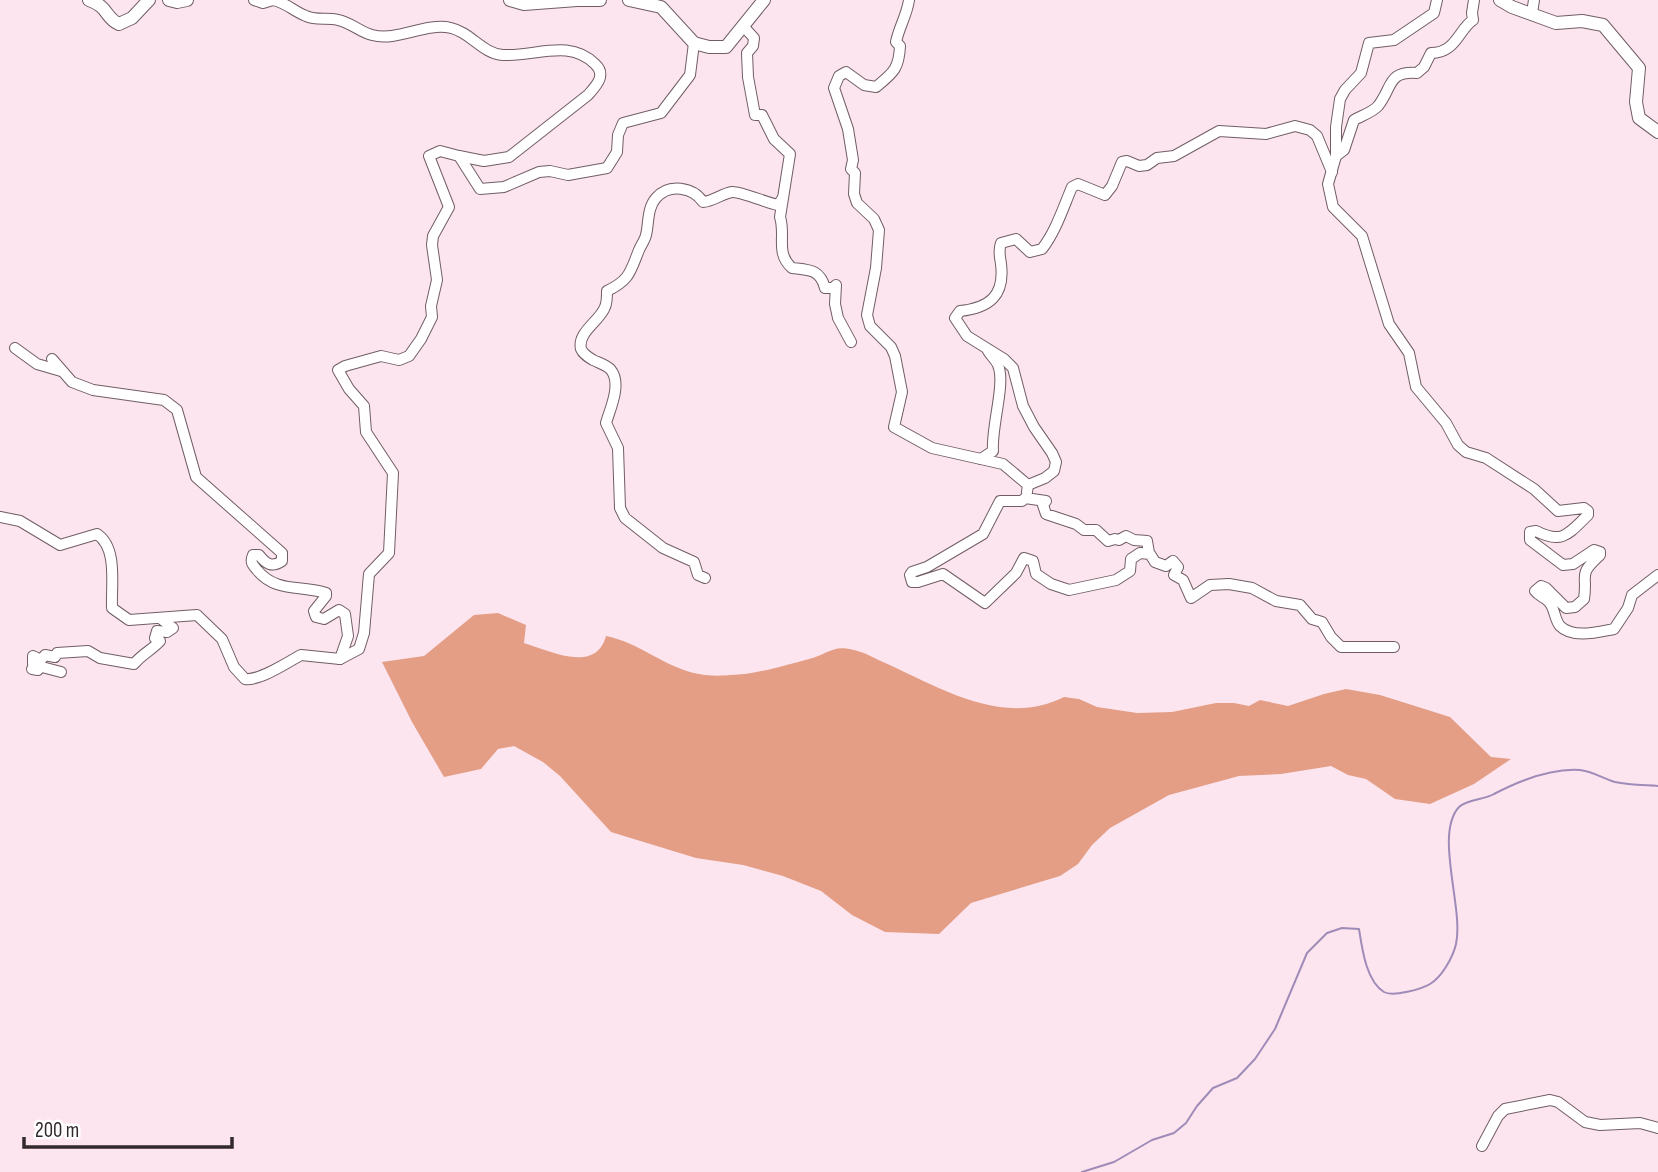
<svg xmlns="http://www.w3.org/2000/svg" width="1658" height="1172" viewBox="0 0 1658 1172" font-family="'Sofia Sans Condensed',sans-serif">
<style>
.forest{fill:#e49e85}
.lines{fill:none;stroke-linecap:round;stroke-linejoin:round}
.stream{stroke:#9f8bb8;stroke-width:2}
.minor-casing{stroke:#715d65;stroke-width:12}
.major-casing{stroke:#715d65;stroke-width:14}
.minor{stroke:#fff;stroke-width:10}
.major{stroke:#fff;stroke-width:12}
</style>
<rect width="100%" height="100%" fill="#fde5ef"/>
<!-- forest -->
<path class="forest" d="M 498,613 L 526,625 L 524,643 C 550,651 596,674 606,636 C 641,643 665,668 699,674 C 708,676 721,676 731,675 C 754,675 786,665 809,659 C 828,654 833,644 854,650 C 864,652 874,658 883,662 C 939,687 1003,728 1064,697 L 1079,699 L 1097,707 L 1137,713 L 1172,712 L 1216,703 L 1234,703 L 1249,706 L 1260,700 L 1288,706 L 1324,694 L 1346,689 L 1380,695 L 1450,717 L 1491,757 L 1511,759 L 1474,784 L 1430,804 L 1395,799 L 1366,779 L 1348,775 L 1331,766 L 1281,774 L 1239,776 L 1169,795 L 1110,828 L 1092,845 L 1078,864 L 1060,876 L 971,903 L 939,934 L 885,932 L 852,915 L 821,891 L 783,876 L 743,865 L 696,858 L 611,832 L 560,776 L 543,762 L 514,746 L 498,749 L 481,769 L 444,777 L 412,722 L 382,662 L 424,656 L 474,615 Z"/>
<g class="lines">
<!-- stream -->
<path class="stream" d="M 1082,1172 L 1114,1162 L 1152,1140 L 1174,1133 L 1186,1123 L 1197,1106 L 1213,1088 L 1237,1078 L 1255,1059 L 1275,1029 L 1307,953 L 1327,933 L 1342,928 L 1359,929 C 1362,948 1366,981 1384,992 C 1393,997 1422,989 1430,984 C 1442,977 1453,957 1456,944 C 1464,908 1434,834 1459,807 C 1467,799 1484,800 1494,794 C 1519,781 1551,768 1580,770 C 1592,771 1604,779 1615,782 C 1629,785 1644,785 1658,786"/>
<!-- minor casing -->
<g class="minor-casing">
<g id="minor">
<polyline points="254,0 263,3 273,0"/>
<path d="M 273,0 C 287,3 293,11 306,16 C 317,21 327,17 338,20 C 350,22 360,32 372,35 C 398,42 425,22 451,28 C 470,32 483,54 503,55 C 535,57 569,38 595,64 C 607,75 596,86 588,95 L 509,157 L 484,161 L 459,156"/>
<path d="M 909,0 C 907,15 899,27 896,42 L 900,46 C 899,69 893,73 876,87 L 864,85 L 846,72 L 839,76 L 834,88 L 848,129 L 853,160 L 851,169 L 855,173 L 854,194 L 857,203 L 874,219 L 879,230 L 876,268 L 867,315 L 870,326 L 891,347 L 895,356 L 902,392 L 894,427 L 932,448 L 1003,464 L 1028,485 L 1027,492"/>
<path d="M 1437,0 L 1434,13 L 1394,40 L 1369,43 L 1361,73 L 1345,90 L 1340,99 L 1336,127 L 1336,156 L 1328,184 L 1333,207 L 1362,236 L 1389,324 L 1409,353 L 1416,387 L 1446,423 L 1458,445 L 1466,452 L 1486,458 L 1534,489 L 1558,511 L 1584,508 L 1588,511 L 1588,515 C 1569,533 1563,545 1536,531 L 1530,532 L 1530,540 L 1563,565 L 1573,564 L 1594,550 L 1600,552 L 1600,555 C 1577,576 1588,573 1584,599 L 1575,607 L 1566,608 L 1546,588 L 1541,586 L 1535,591 C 1539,596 1544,597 1548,601 C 1555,607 1554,619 1560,626 C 1573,639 1598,632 1614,629 L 1628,608 L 1632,595 L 1658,575"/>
<polyline points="1532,13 1534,0"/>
<path d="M 744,27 L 754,38 L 753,46 L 747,53 L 748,77 L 755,115 L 762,115 L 774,139 L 790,154 L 780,217 C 786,236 775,253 792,268 C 809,270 820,269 825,288 L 833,288 L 836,285 L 835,304 L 838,318 L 851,342"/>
<path d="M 1336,156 L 1344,150 L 1354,120 C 1361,116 1373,112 1378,106 C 1393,87 1387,71 1417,73 L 1424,67 L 1431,53 C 1456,53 1459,29 1473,20 L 1472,13 L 1474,0"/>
<polyline points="15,348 37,364 61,371"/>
<path d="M 52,359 L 72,382 L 93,390 L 164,400 L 177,410 L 196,477 L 282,553 L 282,561 C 272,568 266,564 259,555 L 253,555 C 250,562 252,564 257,570 C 276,593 301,585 326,593 L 326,596 L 314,611 L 316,617 L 324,619 L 339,610 L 345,614 L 348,636 L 340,659"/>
<path d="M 981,459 L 993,451 C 991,427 1006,383 998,365 C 996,360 991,356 988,351"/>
<path d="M 1028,485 L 1045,478 L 1054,471 L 1056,462 L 1052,453 L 1034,427 L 1023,406 L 1013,368 L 1004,359 L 967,336 L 955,318 L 960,311 C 989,308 1005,296 1001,264 C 1000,256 998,251 1001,243 L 1016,239 L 1030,252 L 1042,249 C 1056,231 1063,208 1072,187 L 1078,184 L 1105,195 L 1112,186 L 1122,162 L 1127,161 L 1139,166 L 1147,165 L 1157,158 L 1174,156 L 1219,131 L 1266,134 L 1295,126 L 1310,130 L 1317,136 L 1332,172"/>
<path d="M 0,517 L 20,521 L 60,545 L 97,534 C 118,548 111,585 112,608 L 129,620 L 197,615 L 222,639 L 234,667 L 245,679 C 260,681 288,662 301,655 L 340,659 L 359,649 L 364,633 L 369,574 L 389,553 L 393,473 L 366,432 L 364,406 L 349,389 L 338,370 L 345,366 L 381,356 L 399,360 L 409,356 L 421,339 L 432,317 L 431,306 L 437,280 L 432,245 L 433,236 L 449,207 L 429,156 L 440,151 L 459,156 L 480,189 L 504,187 L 539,172 L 550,171 L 568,175 L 607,168 L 617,152 L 618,135 L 623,123 L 661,113 L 690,75 L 694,43"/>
<polyline points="1150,554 1140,553 1131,559 1130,571 1116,580 1069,590 1051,584 1036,574 1033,561 1024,558 1016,573 985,603 943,574 918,582 912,582 910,575 912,572 927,567 983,534 1000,501 1022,501 1025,498 1046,501 1043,505 1046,514 1076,524 1084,530 1096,530 1108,541 1115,539 1119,540 1126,536 1134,540 1147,541 1149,553 1150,554 1155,562 1166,566 1173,561 1178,567 1174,575 1183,580 1191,598 1210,585 1229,584 1252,588 1276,601 1300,605 1312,619 1322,622 1331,637 1341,647 1394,647"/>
<path d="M 705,578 L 698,575 L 694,562 L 663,548 L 625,518 L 620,508 L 618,448 L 606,423 C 610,409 622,384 611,370 C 607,365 599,363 593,360 C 588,357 583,354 581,349 C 577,332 600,321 605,307 C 607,303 607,297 607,291 C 630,280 630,272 639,250 C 641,245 645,240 646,235 C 649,223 647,208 656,198 C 669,183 693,187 703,202 C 714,201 721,194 732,192 C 740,191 767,203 778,205 L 782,199"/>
<polyline points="34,660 42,667 61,672"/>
<path d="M 32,669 L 38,670 L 33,664 L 33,656 L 41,660 L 45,655 L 55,657 L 57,653 L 88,651 L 100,658 L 134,664 C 142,654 152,650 160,641 L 155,638 L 157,631 L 167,632 L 173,628 L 160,618"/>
<polyline points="1482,1146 1498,1116 1505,1109 1550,1100 1558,1102 1585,1122 1600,1125 1640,1123 1658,1128"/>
</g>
</g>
<!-- major casing -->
<g class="major-casing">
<g id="major">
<path d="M 89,0 C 109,7 105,18 119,24 L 132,18 L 149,0"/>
<polyline points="169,0 177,2 187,0"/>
<polyline points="510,0 524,4 577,0"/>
<polyline points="578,0 600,0"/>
<polyline points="629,0 661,7 694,43 709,47 726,47 764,0"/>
<polyline points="1500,0 1512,7 1556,23 1582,21 1603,25 1639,68 1636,102 1639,118 1658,132"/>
</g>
</g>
<!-- minor -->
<use href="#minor" class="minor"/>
<!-- major -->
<use href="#major" class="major"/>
</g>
<!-- scale -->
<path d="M24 1137v10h208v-10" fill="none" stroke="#32292d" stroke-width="3.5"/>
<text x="35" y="1137" font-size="21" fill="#32292d" stroke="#ffffff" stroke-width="5" paint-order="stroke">200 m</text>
</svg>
